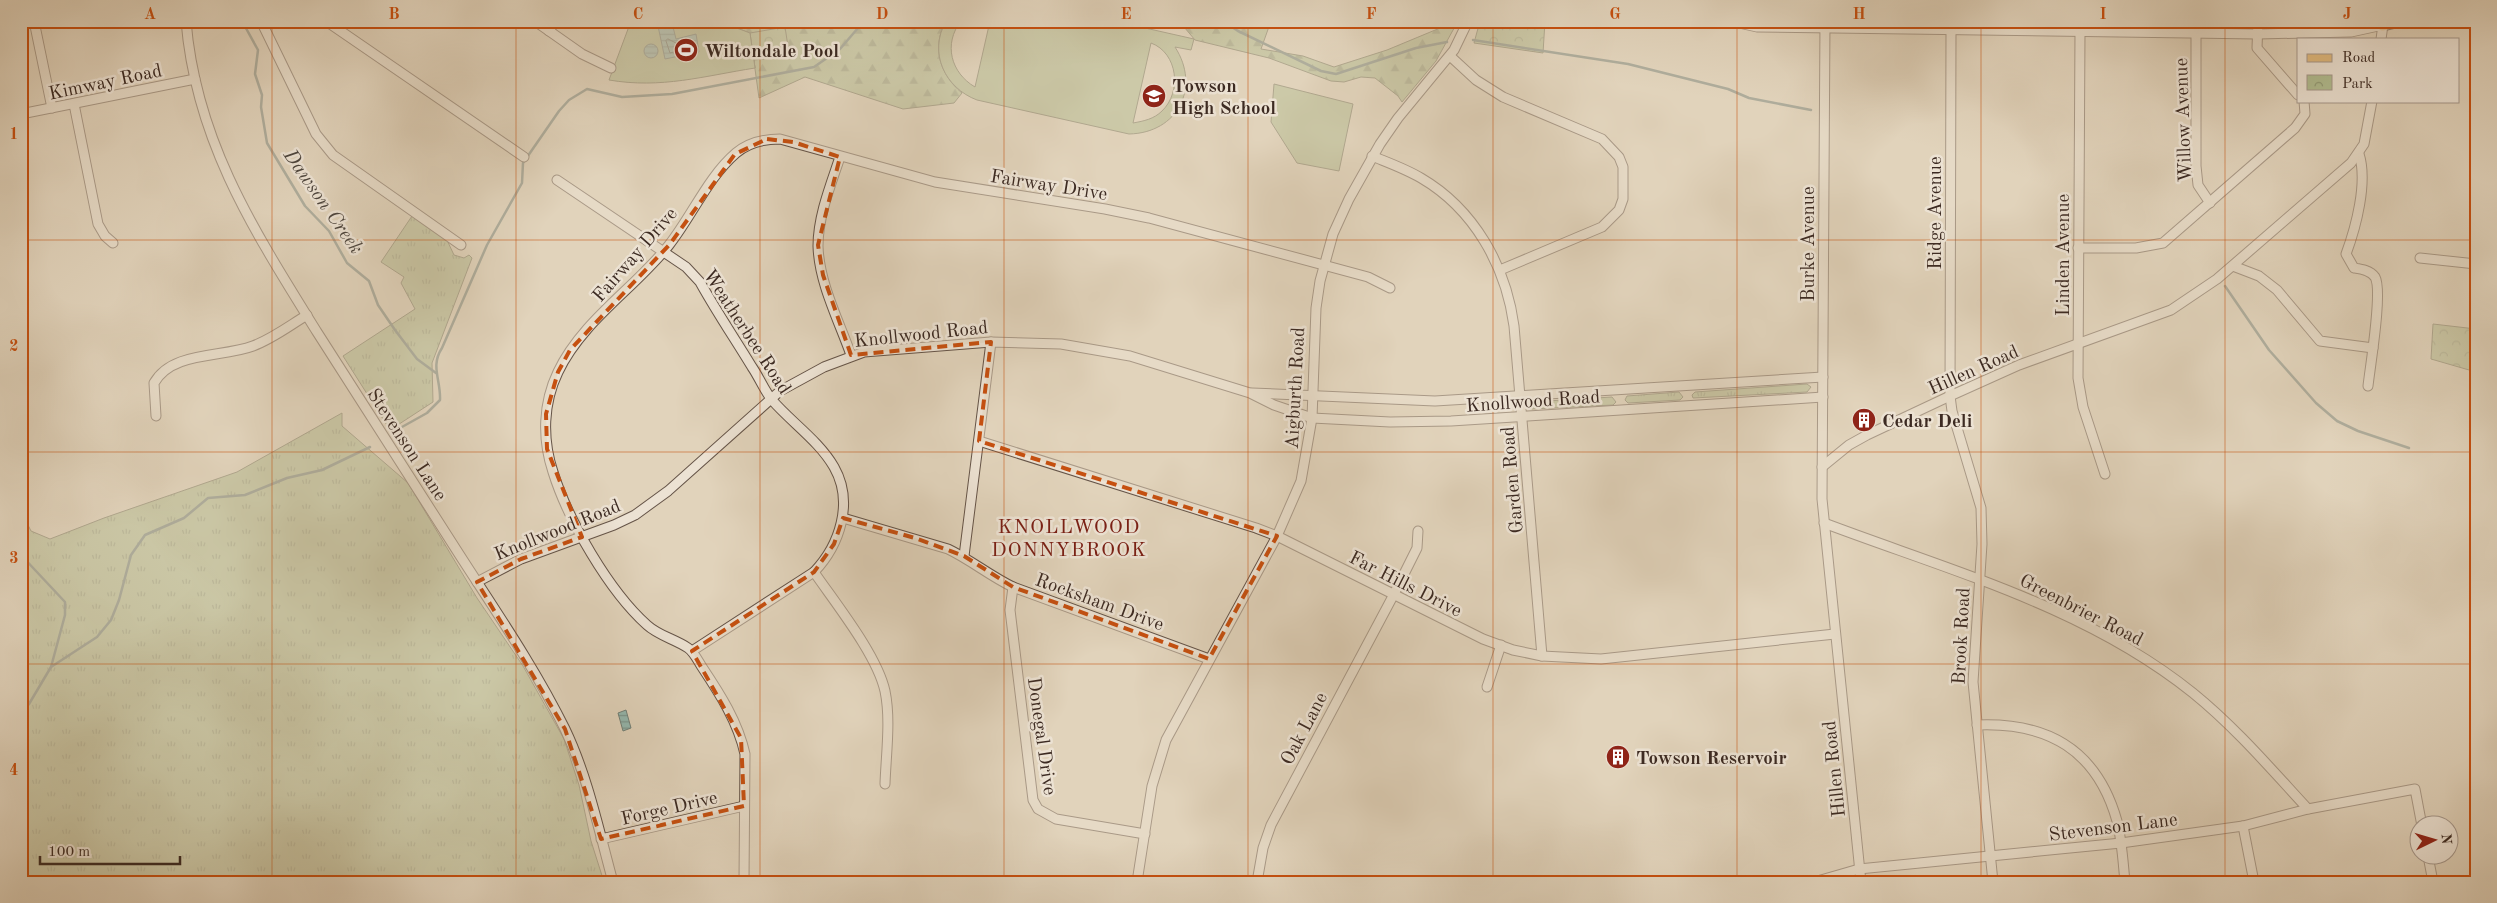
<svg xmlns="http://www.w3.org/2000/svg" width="2497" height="903" viewBox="0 0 2497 903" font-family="'Old Standard TT',serif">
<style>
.grass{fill:url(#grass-tufts);stroke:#76745a}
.forest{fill:url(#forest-firs);stroke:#76745a}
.park{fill:url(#park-crowns);stroke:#76745a}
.pitch{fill:#b1bd91;stroke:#76745a;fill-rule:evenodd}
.water{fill:url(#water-rules);stroke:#717f77}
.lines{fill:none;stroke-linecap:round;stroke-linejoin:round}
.shore{stroke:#687168;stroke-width:1}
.stream{stroke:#717f77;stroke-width:2.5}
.minor-casing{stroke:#655448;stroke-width:11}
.major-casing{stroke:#3c2a22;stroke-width:13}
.minor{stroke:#ece2d3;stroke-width:9}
.major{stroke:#e0ba7e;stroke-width:11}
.marked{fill:none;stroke:#c65010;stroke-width:4;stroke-dasharray:10 6;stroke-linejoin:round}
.grid{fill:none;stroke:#c65010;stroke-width:1;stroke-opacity:0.55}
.labels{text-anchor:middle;stroke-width:5;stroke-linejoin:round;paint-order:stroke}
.poi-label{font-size:19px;font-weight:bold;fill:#3c2a22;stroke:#ece2d3;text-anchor:start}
.street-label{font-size:19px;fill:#3c2a22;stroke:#ece2d3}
.water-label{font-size:20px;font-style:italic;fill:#4e463e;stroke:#ece2d3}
.neighbourhood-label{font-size:20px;letter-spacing:1px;fill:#7a1f14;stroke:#ece2d3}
.neatline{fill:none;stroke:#c65010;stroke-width:2}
.grid-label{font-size:16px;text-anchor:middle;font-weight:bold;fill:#c65010}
</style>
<defs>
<pattern id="grass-tufts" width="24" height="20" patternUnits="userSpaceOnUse" patternTransform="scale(1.25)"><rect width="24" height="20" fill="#b1bd91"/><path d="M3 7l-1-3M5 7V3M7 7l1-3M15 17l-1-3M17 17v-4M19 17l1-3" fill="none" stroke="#919a76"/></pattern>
<pattern id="forest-firs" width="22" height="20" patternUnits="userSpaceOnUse" patternTransform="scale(1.25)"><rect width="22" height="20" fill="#b1bd91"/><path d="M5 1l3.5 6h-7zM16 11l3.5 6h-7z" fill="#919a76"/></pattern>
<pattern id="park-crowns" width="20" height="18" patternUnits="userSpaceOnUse" patternTransform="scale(1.25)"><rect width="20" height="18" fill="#b1bd91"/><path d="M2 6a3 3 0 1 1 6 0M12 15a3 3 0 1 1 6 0" fill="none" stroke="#919a76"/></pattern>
<pattern id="water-rules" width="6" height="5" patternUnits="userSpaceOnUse" patternTransform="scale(1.25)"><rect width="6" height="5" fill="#94b8af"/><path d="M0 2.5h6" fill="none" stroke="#7a968e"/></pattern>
</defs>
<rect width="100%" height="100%" fill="#e1d3bb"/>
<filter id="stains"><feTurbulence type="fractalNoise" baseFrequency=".004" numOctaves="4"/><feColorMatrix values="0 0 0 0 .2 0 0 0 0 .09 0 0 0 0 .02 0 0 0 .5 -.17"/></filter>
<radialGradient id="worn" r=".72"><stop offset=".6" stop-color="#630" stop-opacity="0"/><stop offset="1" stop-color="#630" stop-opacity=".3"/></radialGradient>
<!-- grass -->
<g class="grass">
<polygon points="412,216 446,238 454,255 464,258 469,255 472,258 432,363 433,402 390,430 343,356 415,309 401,283 404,277 381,262"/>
<polygon points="1807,384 1811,387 1807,392 1693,398 1692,395 1695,392"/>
<polygon points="1679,392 1683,397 1680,400 1628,403 1625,400 1627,396"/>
<polygon points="1612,397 1616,402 1613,405 1532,409 1529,406 1531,402"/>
<polygon points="342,413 342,426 408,483 477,598 523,666 564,739 579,785 591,841 604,882 21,882 21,511 31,531 50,539 104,518 237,472"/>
</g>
<!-- forest -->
<g class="forest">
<path d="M 728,21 L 946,21 C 931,47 940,75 962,93 L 954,103 L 903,109 L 805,77 L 759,98 L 750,33 L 721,22 Z"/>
<polygon points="1179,21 1271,21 1261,49 1303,56 1334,67 1387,50 1440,28 1443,21 1458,21 1436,61 1402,102 1398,96 1375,78 1361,77 1344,82 1331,81 1269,58 1195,40"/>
</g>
<!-- park -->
<g class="park">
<polygon points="1480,21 1545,21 1543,53 1474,43"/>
<polygon points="785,27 789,53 780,54 781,57 754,60 755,68 750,33"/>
<polygon points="2433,324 2476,329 2476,372 2431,359"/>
</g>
<!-- pitch -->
<g class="pitch">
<path d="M 631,21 L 718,21 L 750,33 L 755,68 C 704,76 661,89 609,80 Z"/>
<path d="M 946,21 L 961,21 C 943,44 951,73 975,87 L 990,21 L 1114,21 L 1194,39 L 1191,50 L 1175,47 C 1201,87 1178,133 1129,134 L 977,100 C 945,88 928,53 946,21 ZM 1151,43 C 1178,53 1182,92 1162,111 C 1154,119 1144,121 1133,123 Z"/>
<polygon points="1274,84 1353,104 1339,171 1297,163 1271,122"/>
</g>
<!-- water -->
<g class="water">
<polygon points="672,23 676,39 696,34 699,52 665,59 658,26"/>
<circle cx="651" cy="51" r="7"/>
<polygon points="626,710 631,728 623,731 618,713"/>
</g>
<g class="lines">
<!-- shore -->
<polygon class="shore" points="668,39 676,43 691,41 693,47 670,53 666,41"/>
<!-- stream -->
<g class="stream">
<polyline points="242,21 258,50 255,74 262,95 261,107 267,143 305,206 329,231 347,263 369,281 378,305 395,330 417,359 436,373"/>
<polyline points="1223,21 1238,31 1321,71 1336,74 1416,48 1447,42"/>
<polyline points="1473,40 1628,64 1728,89 1749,98 1811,110"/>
<polyline points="2225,286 2269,350 2316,403 2337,421 2358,431 2409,448"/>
<path d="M 393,432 L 427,413 L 440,400 C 441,380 430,366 442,348 L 487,245 L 522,183 L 523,163 L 559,111 L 569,100 L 587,89 L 622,97 L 672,94 L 814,67 L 840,49 L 864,21"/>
<polyline points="21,555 65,602 65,615 51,667"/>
<polyline points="21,712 29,704 51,667 97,637 111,620 119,600 131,555 145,535 184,518 208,498 245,495 287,478 322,470 370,447"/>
</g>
<!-- minor casing -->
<g class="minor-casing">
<g id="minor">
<polyline points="34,21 52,108"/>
<path d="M 186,21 C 196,142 255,232 317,332 C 364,406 411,480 459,554 C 495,610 535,668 565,729 C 588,777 599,831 613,882"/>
<polyline points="261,21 316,134 333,155 461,245"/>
<polyline points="326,21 524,157"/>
<polyline points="535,21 582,54 611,68"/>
<polyline points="1730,21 1757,27 2258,34 2351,32 2383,25 2381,39"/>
<polyline points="1825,21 1822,499 1861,882"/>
<polyline points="2258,21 2257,48 2298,95"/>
<polyline points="1951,30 1950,396 1952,411 1981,508 1982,544 1973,682 1993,882"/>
<polyline points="549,31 555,21"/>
<polyline points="2080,32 2078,378 2083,407 2105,474"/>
<polyline points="2196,33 2196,166 2198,185 2210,203"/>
<polyline points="1450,56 1476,80 1503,97 1602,139 1619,157 1623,167 1623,199 1619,210 1602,227 1500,270"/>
<polyline points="74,104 98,224 105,236 113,243"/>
<polyline points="21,114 195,79"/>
<path d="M 2359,154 C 2368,182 2356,227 2346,254 L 2354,268 C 2361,269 2370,270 2375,277 C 2383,291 2370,367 2368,386"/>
<path d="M 1372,156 C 1389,163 1406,169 1421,178 C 1474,209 1506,266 1514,326 L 1542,656"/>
<path d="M 840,157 C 831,184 818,216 818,246 C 819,283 839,321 851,355"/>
<path d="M 557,180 L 686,267 L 700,282 C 716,311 735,339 752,367 C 759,377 764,390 772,400 C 791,422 819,441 834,467 C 854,502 840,545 814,572 L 692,651"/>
<polyline points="2078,248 2136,248 2163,243 2295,128 2305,114 2304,101"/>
<polyline points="2420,258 2476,264"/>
<polyline points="2233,266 2259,276 2277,290 2320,341 2373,348"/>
<polyline points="1252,393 1435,401 1823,377"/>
<path d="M 156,416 L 154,383 C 172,351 221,358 253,346 C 272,339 289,326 307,315"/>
<polyline points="979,441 1256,528 1277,536 1483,639 1513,650 1542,656 1601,659 1835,634"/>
<polyline points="1822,467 1849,445 1867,435 1950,396 2019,365 2171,310 2217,279 2351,163 2364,144 2372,101"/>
<path d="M 843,518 L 948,549 C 971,560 990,576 1013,587 L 1209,659"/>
<path d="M 1824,523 C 1951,571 2086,607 2193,693 C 2235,727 2271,769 2308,809"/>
<polyline points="964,556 991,342"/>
<path d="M 814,572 C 836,604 877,655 885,691 C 891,720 886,754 885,784"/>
<polyline points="477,582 521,559 614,525 635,515 668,491 780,391 824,367 864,352 991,342 1061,344 1130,356 1250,393 1274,405 1312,418 1390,422 1451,421 1823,397"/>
<polyline points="1013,587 1010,610 1033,800 1038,809 1056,819 1145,834"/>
<polyline points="1487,687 1501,645"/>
<path d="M 1977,725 C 2048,722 2097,750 2117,821 C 2122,841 2123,862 2125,882"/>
<polyline points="2243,826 2254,882"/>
<polyline points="601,839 744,806"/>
<polyline points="2428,856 2433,882"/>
<path d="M 744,882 L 745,754 C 738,722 720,694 702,667 C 698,661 694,652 688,648 C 675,639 659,636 647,625 C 609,591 568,520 553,472 C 542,439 543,403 558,372 C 582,321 635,288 669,245 C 692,216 708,177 736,153 C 749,142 764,139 780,139 L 935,182 L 1105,209 L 1149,218 L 1368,277 L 1390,288"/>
<polyline points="1137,882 1152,786 1166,740 1277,536 1301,481 1312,418 1316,308 1320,281 1333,234 1349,199 1380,144 1398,118 1454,50 1468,21"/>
<polyline points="1257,882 1263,848 1271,825 1393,596 1417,548 1418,531"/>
<polyline points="1814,882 1859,869 2121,843 2243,826 2308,809 2415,789 2422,826"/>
</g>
</g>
<!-- major casing -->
<g class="major-casing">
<polyline id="major" points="2383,21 2383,25 2400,21"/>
</g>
<!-- minor -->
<use href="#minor" class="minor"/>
<!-- major -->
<use href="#major" class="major"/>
</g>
<!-- marked area -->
<path d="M0 0H2497V903H0ZM 767,139 L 793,142 L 840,157 L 818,245 L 823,275 L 851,355 L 991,342 L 979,441 L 1277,536 L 1209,659 L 1013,587 L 964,556 L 915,538 L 843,518 L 834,544 L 814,572 L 692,651 L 741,738 L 744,806 L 601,839 L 565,729 L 477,582 L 521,559 L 582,537 L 547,449 L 546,414 L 558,372 L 570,350 L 670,244 L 735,154 Z" fill="#e1d3bb" fill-opacity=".55" fill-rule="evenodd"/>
<path class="marked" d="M 767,139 L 793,142 L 840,157 L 818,245 L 823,275 L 851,355 L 991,342 L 979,441 L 1277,536 L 1209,659 L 1013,587 L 964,556 L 915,538 L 843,518 L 834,544 L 814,572 L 692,651 L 741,738 L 744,806 L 601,839 L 565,729 L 477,582 L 521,559 L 582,537 L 547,449 L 546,414 L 558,372 L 570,350 L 670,244 L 735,154 Z"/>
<!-- grid -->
<path class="grid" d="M 272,21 L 272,882M 516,21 L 516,882M 760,21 L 760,882M 1004,21 L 1004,882M 1248,21 L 1248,882M 1493,21 L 1493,882M 1737,21 L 1737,882M 1981,21 L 1981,882M 2225,21 L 2225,882M 21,240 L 2476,240M 21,452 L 2476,452M 21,664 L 2476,664"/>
<!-- icons -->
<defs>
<g id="stadium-disc" transform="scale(1.25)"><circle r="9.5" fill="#8f2418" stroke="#ece2d3"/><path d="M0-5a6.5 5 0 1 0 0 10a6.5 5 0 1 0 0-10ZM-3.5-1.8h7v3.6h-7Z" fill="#fff"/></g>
<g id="school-disc" transform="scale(1.25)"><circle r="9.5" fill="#8f2418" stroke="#ece2d3"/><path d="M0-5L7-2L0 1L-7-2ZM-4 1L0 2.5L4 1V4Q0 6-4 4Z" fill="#fff"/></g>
<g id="building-disc" transform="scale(1.25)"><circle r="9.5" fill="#8f2418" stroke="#ece2d3"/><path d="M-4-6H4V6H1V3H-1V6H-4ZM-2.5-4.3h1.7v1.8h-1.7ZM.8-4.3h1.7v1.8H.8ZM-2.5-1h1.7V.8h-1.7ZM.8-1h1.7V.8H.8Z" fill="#fff"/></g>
</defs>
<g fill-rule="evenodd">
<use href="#stadium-disc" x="686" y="50"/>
<use href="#school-disc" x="1154" y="96"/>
<use href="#building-disc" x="1864" y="420"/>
<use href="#building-disc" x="1618" y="757"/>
</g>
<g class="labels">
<!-- poi labels -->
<g class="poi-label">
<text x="704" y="57">Wiltondale Pool</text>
<text x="1172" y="92">Towson<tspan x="1172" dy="22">High School</tspan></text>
<text x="1882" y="427">Cedar Deli</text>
<text x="1636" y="764">Towson Reservoir</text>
</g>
<!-- street labels -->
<g class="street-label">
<text transform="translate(105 81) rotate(-12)" y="7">Kimway Road</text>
<text transform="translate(2182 120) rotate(-92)" y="7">Willow Avenue</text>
<text transform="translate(1049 184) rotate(9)" y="7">Fairway Drive</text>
<text transform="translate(1934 213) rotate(-90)" y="7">Ridge Avenue</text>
<text transform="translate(1807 244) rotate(-90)" y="7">Burke Avenue</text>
<text transform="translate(634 254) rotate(-49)" y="7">Fairway Drive</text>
<text transform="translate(2062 255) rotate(-90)" y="7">Linden Avenue</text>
<text transform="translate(748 331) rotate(57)" y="7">Weatherbee Road</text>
<text transform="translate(921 333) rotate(-6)" y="7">Knollwood Road</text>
<text transform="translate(1973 369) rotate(-24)" y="7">Hillen Road</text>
<text transform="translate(1294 388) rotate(-87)" y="7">Aigburth Road</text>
<text transform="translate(1533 400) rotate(-4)" y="7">Knollwood Road</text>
<text transform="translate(408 444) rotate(57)" y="7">Stevenson Lane</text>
<text transform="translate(1511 480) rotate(-95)" y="7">Garden Road</text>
<text transform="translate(557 529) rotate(-22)" y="7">Knollwood Road</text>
<text transform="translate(1406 583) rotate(27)" y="7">Far Hills Drive</text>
<text transform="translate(1100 601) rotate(20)" y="7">Rocksham Drive</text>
<text transform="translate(2082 609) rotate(27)" y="7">Greenbrier Road</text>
<text transform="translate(1960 636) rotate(-87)" y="7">Brook Road</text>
<text transform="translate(1303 728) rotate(-62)" y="7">Oak Lane</text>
<text transform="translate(1043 736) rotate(82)" y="7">Donegal Drive</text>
<text transform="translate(1833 769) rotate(-96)" y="7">Hillen Road</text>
<text transform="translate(669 807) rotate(-13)" y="7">Forge Drive</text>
<text transform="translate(2113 826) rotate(-7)" y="7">Stevenson Lane</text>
</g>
<!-- water labels -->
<g class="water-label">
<text transform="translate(324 201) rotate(55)" y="7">Dawson Creek</text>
</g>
<!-- neighbourhood labels -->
<g class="neighbourhood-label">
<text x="1069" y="533">KNOLLWOOD<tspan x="1069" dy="23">DONNYBROOK</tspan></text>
</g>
</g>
<!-- margin -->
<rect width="2497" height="903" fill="none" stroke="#e1d3bb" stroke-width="55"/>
<!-- legend -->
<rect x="2297" y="38" width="162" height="65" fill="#ece2d3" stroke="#a6988c"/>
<rect x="2307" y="54" width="25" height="8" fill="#e0ba7e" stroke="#a6988c"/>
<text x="2342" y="62" font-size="15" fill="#3c2a22">Road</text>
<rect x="2307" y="75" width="25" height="15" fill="url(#park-crowns)" stroke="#a6988c"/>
<text x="2342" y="88" font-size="15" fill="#3c2a22">Park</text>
<!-- north arrow -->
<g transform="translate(2434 840) rotate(85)"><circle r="24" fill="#ece2d3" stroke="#a6988c"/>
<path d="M0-4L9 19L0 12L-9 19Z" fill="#8f2418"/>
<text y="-8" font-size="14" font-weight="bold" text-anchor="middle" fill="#3c2a22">N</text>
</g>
<!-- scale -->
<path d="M40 856v8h140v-8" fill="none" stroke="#3c2a22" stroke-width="2.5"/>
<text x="48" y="856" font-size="15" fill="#3c2a22" stroke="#ece2d3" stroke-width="4" paint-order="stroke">100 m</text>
<rect x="28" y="28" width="2442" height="848" class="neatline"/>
<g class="grid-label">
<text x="150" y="19">A</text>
<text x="394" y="19">B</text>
<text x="638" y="19">C</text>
<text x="882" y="19">D</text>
<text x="1126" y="19">E</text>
<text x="1371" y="19">F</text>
<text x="1615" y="19">G</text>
<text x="1859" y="19">H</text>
<text x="2103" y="19">I</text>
<text x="2347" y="19">J</text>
<text x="14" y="139">1</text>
<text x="14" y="351">2</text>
<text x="14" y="563">3</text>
<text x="14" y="775">4</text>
</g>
<rect width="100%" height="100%" filter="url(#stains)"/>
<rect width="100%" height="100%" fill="url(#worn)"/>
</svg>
